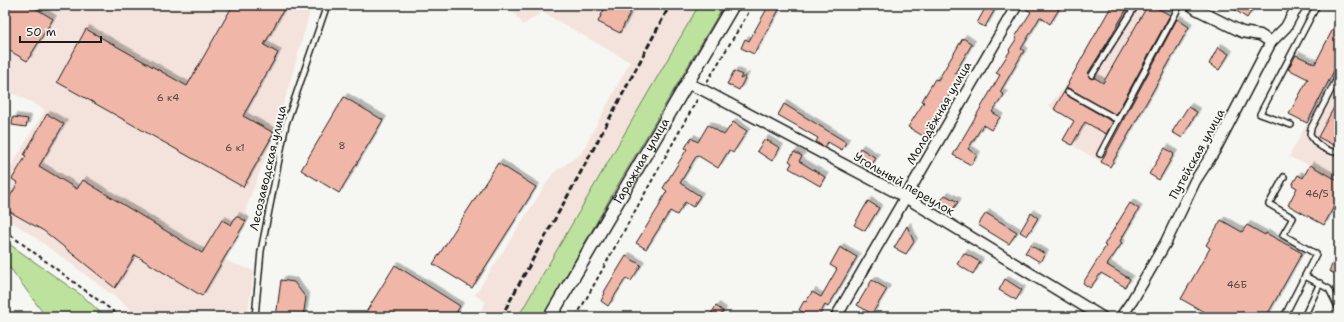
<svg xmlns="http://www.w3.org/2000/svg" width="1344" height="322" viewBox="0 0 1344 322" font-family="'Shantell Sans',sans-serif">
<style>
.built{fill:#f4e3dc}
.green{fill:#bce29d;stroke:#6c7f5c}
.building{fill:#f0b7a8;stroke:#1c1c1c;filter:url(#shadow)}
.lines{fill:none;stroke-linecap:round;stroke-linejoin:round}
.service-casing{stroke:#1c1c1c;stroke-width:8}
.minor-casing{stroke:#1c1c1c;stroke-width:13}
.tertiary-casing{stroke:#1c1c1c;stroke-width:15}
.path{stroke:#1c1c1c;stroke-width:2;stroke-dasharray:4 3;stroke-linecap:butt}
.service{stroke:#f6f6f2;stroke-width:5}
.minor{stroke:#f6f6f2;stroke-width:10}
.tertiary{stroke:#f6f6f2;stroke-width:12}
.rail{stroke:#1c1c1c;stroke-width:3;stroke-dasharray:6 3;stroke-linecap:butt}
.labels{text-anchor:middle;stroke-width:4;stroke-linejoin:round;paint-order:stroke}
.number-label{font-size:10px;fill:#51433f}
.street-label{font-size:12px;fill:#1c1c1c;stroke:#f6f6f2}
</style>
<defs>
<filter id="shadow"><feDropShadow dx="3.5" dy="-3.5" stdDeviation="0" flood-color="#0004"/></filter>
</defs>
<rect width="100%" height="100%" fill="#f6f6f2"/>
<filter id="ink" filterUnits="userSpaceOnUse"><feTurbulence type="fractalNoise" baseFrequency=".025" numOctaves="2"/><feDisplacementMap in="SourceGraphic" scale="8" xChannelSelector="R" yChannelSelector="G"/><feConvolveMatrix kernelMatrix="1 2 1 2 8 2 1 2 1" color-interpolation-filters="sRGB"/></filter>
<g filter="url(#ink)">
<!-- built -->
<g class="built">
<polygon points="5,5 312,5 278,124 246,208 249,219 224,260 254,271 247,317 136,317 127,306 39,240 5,217 5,176 45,110 31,102 5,90"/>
<polygon points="508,5 699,5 518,317 477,317 486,302 475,295 553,173 581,154 630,62 542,12 523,25"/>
<polygon points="1112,5 1151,5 1189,27 1110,167 1063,140 1074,121 1049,106 1068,83"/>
<polygon points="1339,17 1339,181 1310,165 1289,157 1307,123 1289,114"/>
</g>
<!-- green -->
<g class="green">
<polygon points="699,5 724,5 613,193 543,317 518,317"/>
<polygon points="5,241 84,297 105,317 46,317 11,269 5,266"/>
</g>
<!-- building -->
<g class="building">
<polygon points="5,5 30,5 53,19 27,61 5,48"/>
<polygon points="233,5 286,5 264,45 278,53 243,116 274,133 243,187 57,82 86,29 187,86"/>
<polygon points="606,5 634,5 620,33 598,22"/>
<polygon points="769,5 775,5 780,8 754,54 741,48 745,39 749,41"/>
<polygon points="987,5 995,9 985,27 977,23"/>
<polygon points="1023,5 1052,5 1059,9 1050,24 1040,17 1021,49 1024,51 1000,92 1004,95 992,112 1000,117 991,130 983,125 968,149 977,155 971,165 953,155 1000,75 996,73 1010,51 1009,50 1017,38 1015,37 1031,12 1023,7"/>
<polygon points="1112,5 1129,5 1107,43 1088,73 1090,78 1095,78 1103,83 1148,5 1151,5 1170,15 1116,115 1070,89 1066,88 1069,84 1068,83"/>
<polygon points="1239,5 1255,5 1247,18 1235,10"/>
<polygon points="1339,17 1339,61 1307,123 1289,114 1308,79 1288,69 1296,55 1315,64"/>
<polygon points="1177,19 1189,27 1110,167 1101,162"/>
<polygon points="963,38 972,44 955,73 961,76 947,99 945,98 923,136 908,127 924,102 922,101 935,79 938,80"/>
<polygon points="1218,47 1229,54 1219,70 1209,64"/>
<polygon points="734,71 742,75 740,79 746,76 739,90 727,84"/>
<polygon points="1064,92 1066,95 1113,122 1106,134 1085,122 1072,145 1063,140 1074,121 1054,109"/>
<polygon points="344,97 383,120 339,193 301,170"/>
<polygon points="1339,98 1339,148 1318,137"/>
<polygon points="784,104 846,142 842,150 828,142 824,147 816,142 818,138 778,115"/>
<polygon points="1188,107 1197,112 1182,138 1172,132"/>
<polygon points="47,114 64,124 39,166 77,189 83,180 202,253 222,220 231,225 236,216 246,221 202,296 135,255 115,288 44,231 5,209 5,205 18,183 12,179 26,156 24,155"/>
<polygon points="13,117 28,119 26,127 12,125"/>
<polygon points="733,122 747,131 733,153 729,150 718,168 697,155 680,183 700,196 693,207 685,202 677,215 670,211 646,249 636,243 660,205 659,205 667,191 663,188 687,149 685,148 691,138 698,142 708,125 724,135"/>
<polygon points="765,139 780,148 772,161 757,151"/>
<polygon points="860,148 876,158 869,169 855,160 854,158"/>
<polygon points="1165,148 1174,154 1159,180 1149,174"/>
<polygon points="794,152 802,156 799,161 825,177 820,186 789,168 792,163 789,161"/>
<polygon points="498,163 536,187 472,288 433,264"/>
<polygon points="1310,165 1339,181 1339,197 1324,225 1288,205 1297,188 1292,185 1298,175 1303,178"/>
<polygon points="945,195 958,202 951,212 939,204"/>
<polygon points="868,201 879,208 865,231 854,225"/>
<polygon points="1130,203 1139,209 1120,241 1122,243 1107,265 1130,279 1125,287 1101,273 1090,288 1083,283 1106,246 1104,245"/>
<polygon points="986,213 1017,232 1009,244 978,225"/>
<polygon points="1031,213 1038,218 1027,236 1020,232"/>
<polygon points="1221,220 1242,232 1247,225 1265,235 1266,233 1302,253 1266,317 1213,317 1181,299 1210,248 1206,245"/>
<polygon points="907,226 914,242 906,254 894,248"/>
<polygon points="1030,245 1045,254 1040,262 1025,253"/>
<polygon points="840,247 857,257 828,307 825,305 818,317 804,317 806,314 799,310 804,301 806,302 812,292 821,297 837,269 830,265"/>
<polygon points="1339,251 1339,276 1329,271"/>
<polygon points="964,253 980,262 973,274 957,264"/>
<polygon points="626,256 641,265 631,281 626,278 608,306 601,301 605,293 604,292"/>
<polygon points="395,265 460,306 454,317 363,317"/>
<polygon points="1005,279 1022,290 1016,300 999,290"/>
<polygon points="281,280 294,282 306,298 303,317 276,317"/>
<polygon points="872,280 887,289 872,314 857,305"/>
<polygon points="716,306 723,311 720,317 709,317"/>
</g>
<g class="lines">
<!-- service casing -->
<g class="service-casing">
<g id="service">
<polyline points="1092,75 1136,5"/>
<path d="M 1339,75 L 1311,128 L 1310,134 C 1316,146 1326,151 1339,153"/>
<polyline points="1068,92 1118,120 1180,5"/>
<polyline points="1291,125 1260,114 1317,5"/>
<polyline points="1100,154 1118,120"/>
<polyline points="1284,177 1269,204 1293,218 1283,235 1316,254 1284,317"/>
<polyline points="1305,276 1329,289 1339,309"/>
<polyline points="255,317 261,251 286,124 327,5"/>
<polyline points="1304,317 1320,283"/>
</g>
</g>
<!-- minor casing -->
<g class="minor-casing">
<g id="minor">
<polyline points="1191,5 1196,9 1242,32 1260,35 1271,42"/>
<polyline points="688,84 703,90 905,197 1102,317"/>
<polyline points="836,317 1017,5"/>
<polyline points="1121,317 1132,301 1166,242 1195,181 1215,150 1271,42 1286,27 1298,5"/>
</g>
</g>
<!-- tertiary casing -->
<g class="tertiary-casing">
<g id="tertiary">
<path id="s1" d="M 550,317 L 733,5"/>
</g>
</g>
<!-- path -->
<g class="path">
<polyline points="707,82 753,5"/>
<polyline points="5,231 121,317"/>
<polyline points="576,317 698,98"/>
</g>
<!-- service -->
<use href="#service" class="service"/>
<!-- minor -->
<use href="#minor" class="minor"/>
<!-- tertiary -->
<use href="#tertiary" class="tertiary"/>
<!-- rail -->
<polyline class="rail" points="501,317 588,159 670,5"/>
</g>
</g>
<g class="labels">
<!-- number labels -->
<g class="number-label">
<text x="168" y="101">6 к4</text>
<text x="342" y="149">8</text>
<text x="235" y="151">6 к1</text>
<text x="1317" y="197">46/5</text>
<text x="1237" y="288">46Б</text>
</g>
<!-- street labels -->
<g class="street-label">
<text transform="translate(939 113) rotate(-60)" y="4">Молодёжная улица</text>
<text transform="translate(1197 154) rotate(-61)" y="4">Путейская улица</text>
<text dy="4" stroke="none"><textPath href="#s1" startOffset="181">Гаражная улица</textPath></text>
<text transform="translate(268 168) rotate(-77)" y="4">Лесозаводская улица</text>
<text transform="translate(904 184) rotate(30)" y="4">Угольный переулок</text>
</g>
</g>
<!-- margin -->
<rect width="1344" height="322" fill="none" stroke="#f6f6f2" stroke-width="20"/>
<rect x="10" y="10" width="1324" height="302" fill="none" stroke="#1c1c1c" stroke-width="1.5" filter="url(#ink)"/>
<!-- scale -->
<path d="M20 36v6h81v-6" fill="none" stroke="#1c1c1c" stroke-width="2"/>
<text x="26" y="36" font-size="12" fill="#1c1c1c" stroke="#f6f6f2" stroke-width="3" paint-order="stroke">50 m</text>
</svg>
